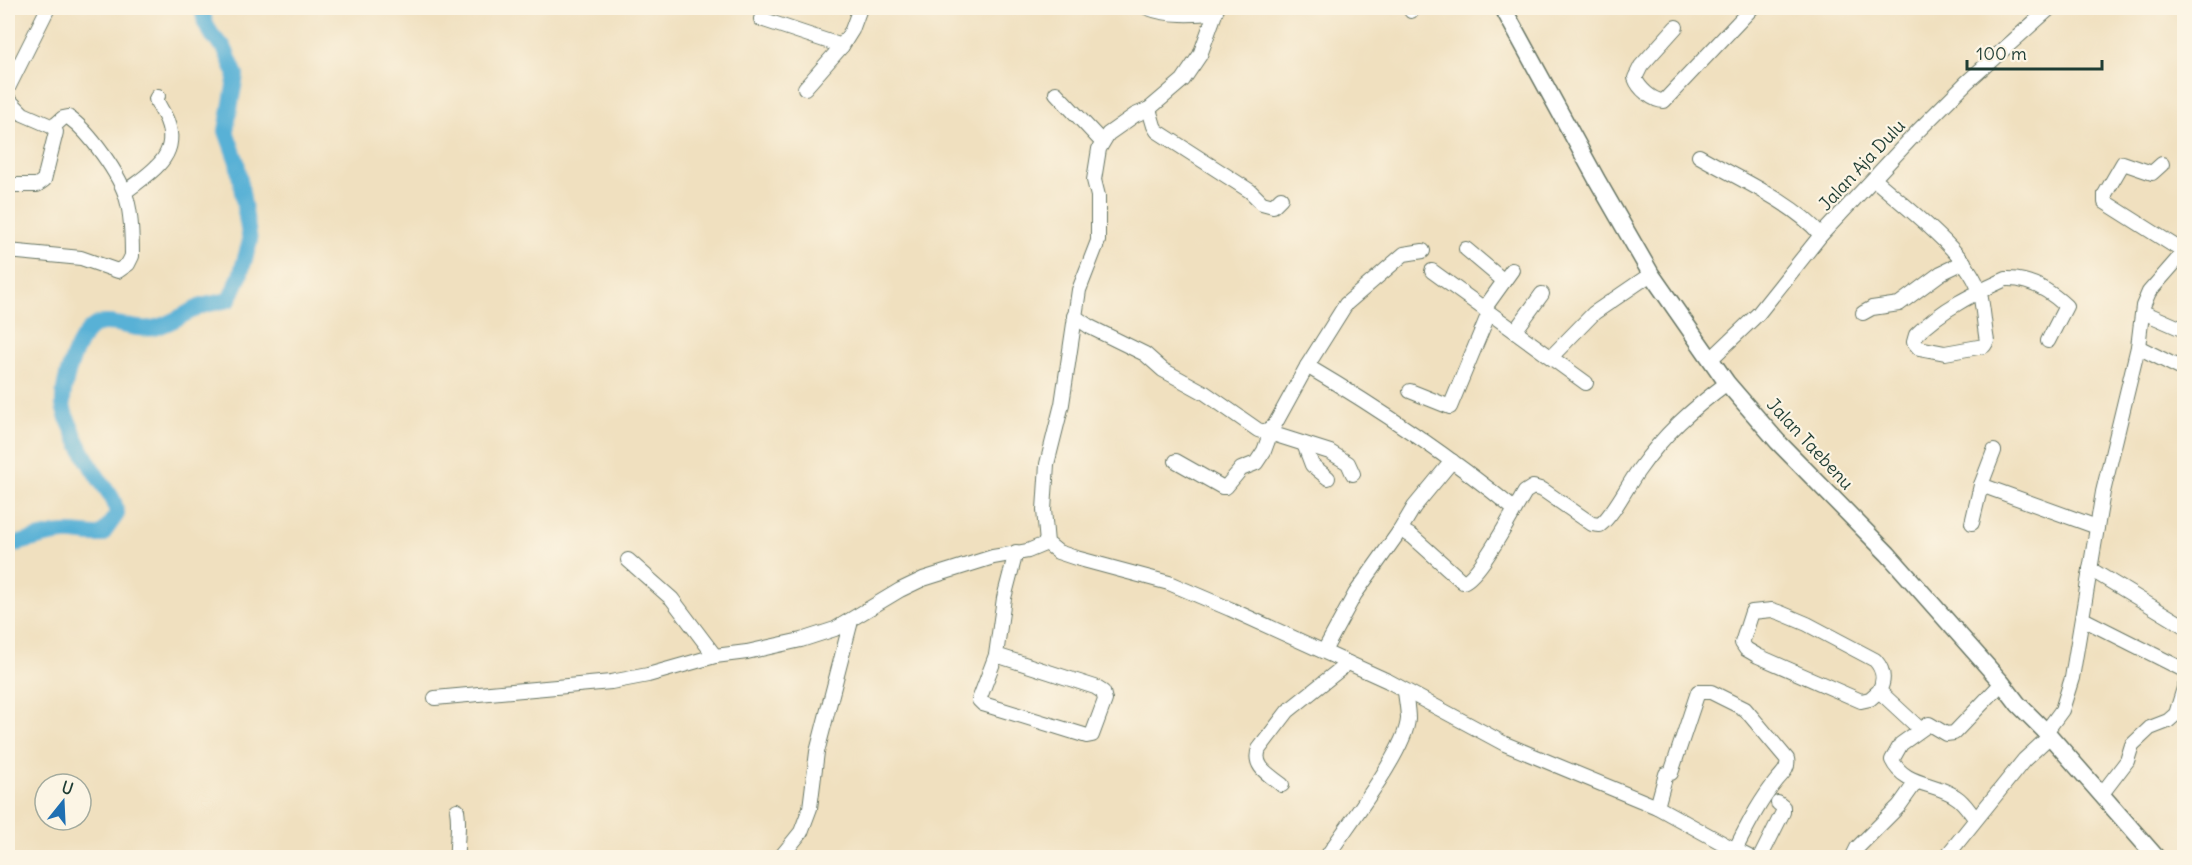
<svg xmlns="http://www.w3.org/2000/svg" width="2192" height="865" viewBox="0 0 2192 865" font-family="Delius,sans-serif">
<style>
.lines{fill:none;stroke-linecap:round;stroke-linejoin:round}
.river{stroke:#59b1d6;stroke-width:16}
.minor-casing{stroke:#687665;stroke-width:16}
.major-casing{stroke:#687665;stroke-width:19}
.minor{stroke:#fff;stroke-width:14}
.major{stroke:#fff;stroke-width:16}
.labels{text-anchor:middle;stroke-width:4.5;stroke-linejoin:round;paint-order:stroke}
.street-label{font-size:18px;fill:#1f3d34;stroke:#fcf5e5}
</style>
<rect width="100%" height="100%" fill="#fcf5e5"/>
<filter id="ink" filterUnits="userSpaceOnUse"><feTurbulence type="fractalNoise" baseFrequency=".0167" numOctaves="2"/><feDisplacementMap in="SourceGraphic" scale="12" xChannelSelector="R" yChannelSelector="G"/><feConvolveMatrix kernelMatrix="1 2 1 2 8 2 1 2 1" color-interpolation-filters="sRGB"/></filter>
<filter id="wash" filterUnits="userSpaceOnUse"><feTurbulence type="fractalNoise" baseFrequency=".008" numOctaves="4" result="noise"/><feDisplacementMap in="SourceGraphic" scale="24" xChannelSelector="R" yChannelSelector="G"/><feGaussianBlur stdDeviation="1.35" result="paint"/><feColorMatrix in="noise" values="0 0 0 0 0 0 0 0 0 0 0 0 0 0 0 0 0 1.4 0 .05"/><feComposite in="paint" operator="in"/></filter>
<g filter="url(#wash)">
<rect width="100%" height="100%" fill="#f0e0bf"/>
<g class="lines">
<!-- river -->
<path class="river" d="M 8,546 C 26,542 45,534 64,533 C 77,532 88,536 102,535 L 117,514 C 114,497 110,495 101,482 C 89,465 77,441 69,422 C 66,417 64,410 63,405 C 62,384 77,332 98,324 C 114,319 137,333 157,327 C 172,323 187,312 202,306 C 211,303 220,302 229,300 L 240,276 L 250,241 L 237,162 L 226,131 L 236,75 L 224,47 L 214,38 L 205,23 L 202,8"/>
</g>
</g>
<g filter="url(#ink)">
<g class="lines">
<!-- minor casing -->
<g class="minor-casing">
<g id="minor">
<path d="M 1148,8 C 1167,16 1195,15 1215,12"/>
<polyline points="1217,8 1200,55 1183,80 1149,109 1135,115 1108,134 1099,149 1094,180 1098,196 1098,241 1079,290 1062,404 1047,464 1044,510 1047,543 1058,552 1076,558 1169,583 1230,609 1388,681 1505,744 1657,807 1735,850 1751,858"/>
<polyline points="1411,11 1413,8"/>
<polyline points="761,19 842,46"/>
<path d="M 1676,27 L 1641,66 L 1635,78 C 1639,89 1653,101 1664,101 L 1752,8"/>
<polyline points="8,88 48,8"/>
<polyline points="805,88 842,46 852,30 860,8"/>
<polyline points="1056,93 1102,142"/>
<polyline points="8,99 23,114 53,127 56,132 44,180 37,185 8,185"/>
<polyline points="1149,109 1154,126 1157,131 1250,191 1262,203 1273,206 1281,198"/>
<path d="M 1699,156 C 1737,178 1793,202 1821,235"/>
<path d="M 1874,179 C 1904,206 1966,251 1979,290 C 1983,302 1984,326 1987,341 L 1984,346 L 1945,353 L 1919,348 L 1914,342 L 1916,335 C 1942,309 1973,294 2006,279 C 2030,278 2049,290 2066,306 L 2048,341"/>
<path d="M 125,192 C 149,173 181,157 167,121 C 164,113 159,107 156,99 L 158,96"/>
<polyline points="1466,249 1504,281"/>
<path d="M 8,251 L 81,258 L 118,271 L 128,264 L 132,256 C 132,241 131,214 127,200 C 121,176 89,131 68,117 L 63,118 L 53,127"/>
<polyline points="1432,271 1586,383"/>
<polyline points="1484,309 1512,270"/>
<polyline points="2143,312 2184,330"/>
<polyline points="1863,313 1872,308 1899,304 1941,273 1964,262"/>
<polyline points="1074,316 1090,327 1145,354 1163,370 1205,393 1258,430 1264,432 1274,426 1307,366 1346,304 1404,254 1423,251"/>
<polyline points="1515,331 1542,294"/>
<polyline points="2138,347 2184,370"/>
<polyline points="1551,357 1594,313 1651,274"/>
<polyline points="1711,359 1758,314 1821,235 1918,131 1967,82 2050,8"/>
<path d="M 1307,366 C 1380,409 1449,456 1514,509"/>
<polyline points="1410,391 1450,407 1489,313"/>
<polyline points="1270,433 1330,452 1348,463 1353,474"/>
<polyline points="1304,444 1312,465 1328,478"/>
<polyline points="1176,461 1222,487 1226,487 1241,469 1256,463 1264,451 1272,429"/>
<polyline points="1981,485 2097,527"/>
<polyline points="1972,523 1981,485 1994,451"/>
<polyline points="1399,532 1414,507 1452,461"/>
<polyline points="628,560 672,599 715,656"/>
<polyline points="2090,569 2184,626"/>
<polyline points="2083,619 2184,670"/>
<path d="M 1324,651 L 1355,594 L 1399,532 L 1403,531 L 1413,537 L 1463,582 C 1480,577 1514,510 1525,492 L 1533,487 L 1543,490 L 1592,524 L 1600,525 C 1614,514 1627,486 1638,471 C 1664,434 1691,410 1727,383"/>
<polyline points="996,655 1095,687 1103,692 1105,700 1092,735 1087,736 983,704 979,700 996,655 1004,598 1016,552"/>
<path d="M 1879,691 L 1870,699 L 1861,701 L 1758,656 L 1746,649 L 1742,643 L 1752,612 L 1772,610 L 1781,613 L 1807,624 L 1875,660 C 1884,670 1885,680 1879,691 L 1920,729"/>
<polyline points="435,698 611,682 648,675 715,656 747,652 801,640 835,629 900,590 923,579 993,557 1028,551 1047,543"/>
<polyline points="2045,733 2062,710 2072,678 2103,492 2138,347 2143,306 2149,292 2184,252 2105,202 2105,194 2123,163 2152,173 2162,164"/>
<path d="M 1282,785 C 1270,775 1252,767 1259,749 L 1288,711 L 1348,663"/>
<polyline points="2101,795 2127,761 2132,745 2150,728 2168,721 2176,714 2184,688"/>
<path d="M 1657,807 L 1666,774 L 1671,773 L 1698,692 L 1711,692 L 1745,709 L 1787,759 C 1789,768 1783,773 1777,780 C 1759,802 1748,825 1735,850"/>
<path d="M 1975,818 C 1969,811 1964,802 1956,797 C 1935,782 1904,786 1892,760 L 1901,744 L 1929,724 L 1946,734 L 1954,733 L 2002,683"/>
<path d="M 457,858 C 456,841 460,826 457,810"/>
<polyline points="780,858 801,832 810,808 817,752 851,621"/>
<path d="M 1326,858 C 1345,828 1406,751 1408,719 C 1408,710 1406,700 1405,692"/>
<polyline points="1760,858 1783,812 1783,807 1778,803"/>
<polyline points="1852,858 1857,848 1899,806 1916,782"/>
<polyline points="1945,858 2024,760 2050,736"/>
</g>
</g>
<!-- major casing -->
<g class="major-casing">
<polyline id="major" points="1503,8 1597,180 1651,274 1727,383 1778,442 1888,554 2002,683 2018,704 2050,736 2157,858"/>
</g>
<!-- minor -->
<use href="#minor" class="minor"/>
<!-- major -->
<use href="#major" class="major"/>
</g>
</g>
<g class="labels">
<!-- street labels -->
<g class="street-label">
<text transform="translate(1862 165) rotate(-47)" y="6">Jalan Aja Dulu</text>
<text transform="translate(1810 444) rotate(47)" y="6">Jalan Taebenu</text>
</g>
</g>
<!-- margin -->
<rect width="2192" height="865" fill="none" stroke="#fcf5e5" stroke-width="30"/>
<!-- north arrow -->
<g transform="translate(63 802) rotate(18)"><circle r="28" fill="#fcf5e5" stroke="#a4ab9e" stroke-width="1.5"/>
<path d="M0-4.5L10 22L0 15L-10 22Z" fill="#1f6fb2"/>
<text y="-9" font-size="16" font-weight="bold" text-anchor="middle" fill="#1f3d34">U</text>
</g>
<!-- scale -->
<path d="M1967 60v9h135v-9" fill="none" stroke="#1f3d34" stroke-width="3"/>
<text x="1976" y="60" font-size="18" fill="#1f3d34" stroke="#fcf5e5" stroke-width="4.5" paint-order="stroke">100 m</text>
</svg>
